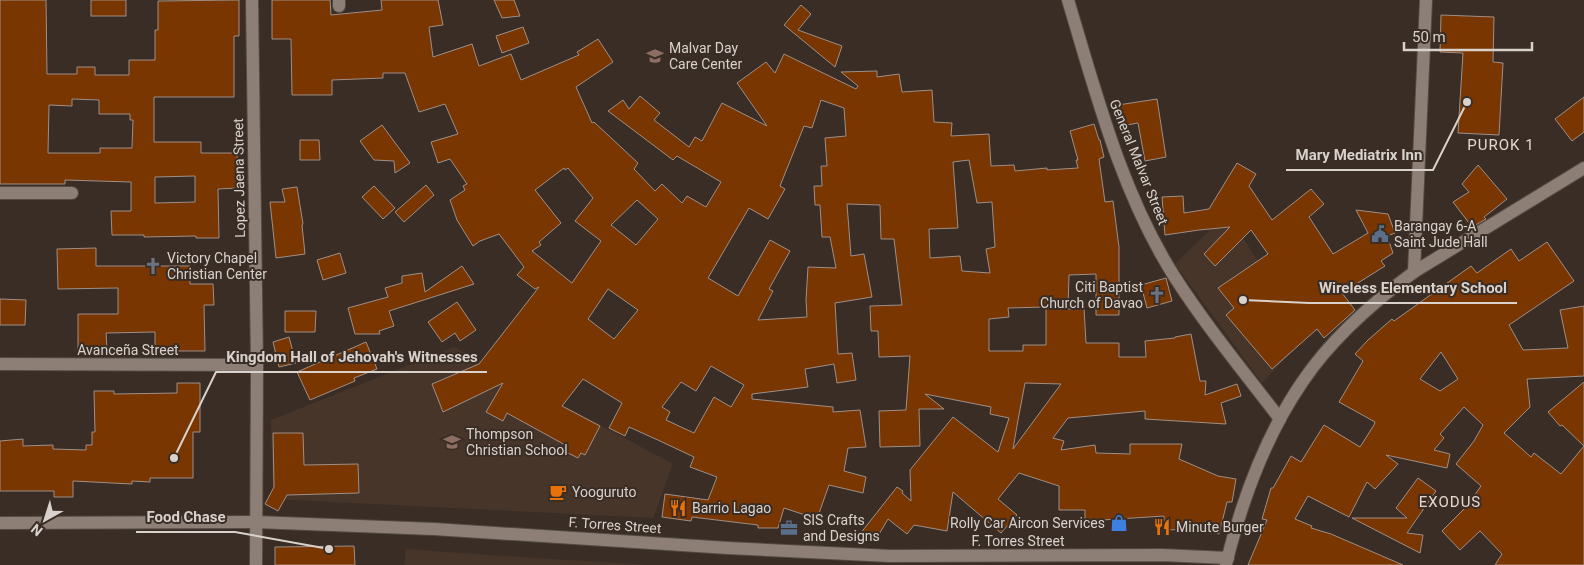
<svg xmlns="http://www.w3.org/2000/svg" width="1584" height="565" viewBox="0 0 1584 565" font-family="Roboto,sans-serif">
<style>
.built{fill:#473529}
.building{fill:#793600;stroke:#9f8f87;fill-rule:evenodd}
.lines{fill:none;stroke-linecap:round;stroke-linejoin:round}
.minor-casing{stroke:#544b43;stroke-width:14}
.tertiary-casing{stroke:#544b43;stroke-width:14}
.secondary-casing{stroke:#544b43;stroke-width:14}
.minor{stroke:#8d7f76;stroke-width:12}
.tertiary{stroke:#8d7f76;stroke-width:12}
.secondary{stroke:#8d7f76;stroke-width:12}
.labels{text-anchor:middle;stroke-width:4;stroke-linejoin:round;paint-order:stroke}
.poi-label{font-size:14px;fill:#d9d2cc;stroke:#392d25;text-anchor:start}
.street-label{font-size:14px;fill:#d9d2cc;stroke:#392d25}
.neighbourhood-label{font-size:15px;letter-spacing:1px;fill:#e7d7cd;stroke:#392d25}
.leader{fill:none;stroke:#d9d2cc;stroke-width:2}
.callout-dot{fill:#d9d2cc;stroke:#392d25;stroke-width:2}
.callout-label{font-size:15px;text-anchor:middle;font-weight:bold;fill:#d9d2cc;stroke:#392d25;stroke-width:4;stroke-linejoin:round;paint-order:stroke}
</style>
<rect width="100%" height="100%" fill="#392d25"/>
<!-- built -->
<g class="built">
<polygon points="1227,213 1307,337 1262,383 1175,264"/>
<polygon points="454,347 673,464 653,518 273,499 271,420"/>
<polygon points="406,549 489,555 650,565 404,565"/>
</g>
<!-- building -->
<g class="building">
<path d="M 0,0 L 46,0 L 47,74 L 77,74 L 77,67 L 95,67 L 95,75 L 129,75 L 129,60 L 155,60 L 155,30 L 158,30 L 158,1 L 239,0 L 239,36 L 234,36 L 234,97 L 154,97 L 154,142 L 201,142 L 201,153 L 237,153 L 238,188 L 218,189 L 219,238 L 196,238 L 196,236 L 144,237 L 144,235 L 112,235 L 111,211 L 131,211 L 131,182 L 65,180 L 65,184 L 0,184 ZM 72,99 L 99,100 L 99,114 L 130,114 L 130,120 L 133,120 L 132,148 L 100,148 L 100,153 L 48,153 L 49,105 L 72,106 ZM 195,176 L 195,202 L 155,203 L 155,177 Z"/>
<rect x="91" y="0" width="35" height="16"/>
<path d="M 272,0 L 330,0 L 331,15 L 382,10 L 381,0 L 438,0 L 443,25 L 429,27 L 433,57 L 472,44 L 479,66 L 511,54 L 521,80 L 579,55 L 577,52 L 598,39 L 613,62 L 576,87 L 592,123 L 594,122 L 638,163 L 634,169 L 655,191 L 662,184 L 682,203 L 687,196 L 706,207 L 721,182 L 677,156 L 673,160 L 608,111 L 623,100 L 629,109 L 640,96 L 660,113 L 654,120 L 689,147 L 695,137 L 702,141 L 722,103 L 767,126 L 737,83 L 766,62 L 775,73 L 784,54 L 856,89 L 858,86 L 841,72 L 877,71 L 877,77 L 899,74 L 902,92 L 932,90 L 934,122 L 952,123 L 951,136 L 989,134 L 991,166 L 1014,165 L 1015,171 L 1047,168 L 1047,170 L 1078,168 L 1076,160 L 1078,160 L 1070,131 L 1094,124 L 1099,140 L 1100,140 L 1104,157 L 1099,159 L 1105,202 L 1113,201 L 1119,247 L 1119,315 L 1096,315 L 1096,274 L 1069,275 L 1068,309 L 1084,308 L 1086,343 L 1119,343 L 1119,357 L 1146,357 L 1145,341 L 1175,338 L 1175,337 L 1191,334 L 1200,381 L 1206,381 L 1205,395 L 1237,384 L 1241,396 L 1221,403 L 1226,424 L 1145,419 L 1145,411 L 1068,418 L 1053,438 L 1064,441 L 1061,450 L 1095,445 L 1096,453 L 1130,454 L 1130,444 L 1182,444 L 1179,459 L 1218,476 L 1236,479 L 1232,502 L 1227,502 L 1219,534 L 1200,529 L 1164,530 L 1164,516 L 1102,520 L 1102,528 L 1085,528 L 1085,510 L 1059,510 L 1059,486 L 1019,473 L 998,499 L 1017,515 L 1001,533 L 953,492 L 947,531 L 914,525 L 907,534 L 888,519 L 878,536 L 860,534 L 897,487 L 903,491 L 902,493 L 911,501 L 910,470 L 953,417 L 998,452 L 1009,418 L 990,414 L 991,407 L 925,394 L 944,409 L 919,409 L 920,446 L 880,447 L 879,411 L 906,410 L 910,356 L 879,357 L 878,331 L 871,331 L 870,306 L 902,305 L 894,239 L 881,239 L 880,205 L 847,204 L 851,256 L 864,254 L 872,297 L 835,303 L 838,354 L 852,353 L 856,380 L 837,383 L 834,364 L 805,369 L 808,387 L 752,394 L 752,399 L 833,407 L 833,412 L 860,410 L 866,447 L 848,448 L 844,471 L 866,477 L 863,493 L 829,485 L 817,519 L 784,508 L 778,528 L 758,528 L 758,525 L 692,517 L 691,521 L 662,517 L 665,494 L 708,500 L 717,477 L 690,467 L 694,457 L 660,441 L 629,427 L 625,436 L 609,428 L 622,403 L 583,379 L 562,406 L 600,426 L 585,455 L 581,453 L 578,458 L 564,451 L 567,446 L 507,413 L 503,421 L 486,412 L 503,383 L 443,412 L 432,384 L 479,364 L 539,287 L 535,289 L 517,275 L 524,267 L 499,234 L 480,241 L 473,246 L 457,220 L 450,200 L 465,190 L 463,186 L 467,184 L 450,159 L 438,163 L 431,142 L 458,134 L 445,104 L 419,112 L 405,73 L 383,73 L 383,78 L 332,80 L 332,95 L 292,95 L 291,39 L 272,39 ZM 821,100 L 844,108 L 846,136 L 825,138 L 827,166 L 821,166 L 822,186 L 814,186 L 815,205 L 820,205 L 822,237 L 830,237 L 836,268 L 808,267 L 806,300 L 807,317 L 758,320 L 773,291 L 769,289 L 790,251 L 770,240 L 738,296 L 708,278 L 749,208 L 768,219 L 785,189 L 780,186 L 804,126 L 812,128 ZM 969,160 L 977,203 L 992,202 L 995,247 L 986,249 L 990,273 L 962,271 L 960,256 L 930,258 L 929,229 L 958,228 L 953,162 ZM 564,168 L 565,170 L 568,168 L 593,198 L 575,221 L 601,241 L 572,283 L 532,251 L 541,245 L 539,242 L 561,223 L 535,190 ZM 637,200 L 658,219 L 636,245 L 611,225 ZM 608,289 L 638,310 L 614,339 L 588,319 ZM 1046,307 L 1046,345 L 1023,345 L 1023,351 L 989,351 L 989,319 L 1009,317 L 1008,308 ZM 711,366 L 744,385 L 731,407 L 714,397 L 694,433 L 666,420 L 670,412 L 662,407 L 681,382 L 696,391 ZM 1025,383 L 1061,384 L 1013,449 L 1018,420 Z"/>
<polygon points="494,0 514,0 520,16 502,18"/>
<polygon points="801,5 811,14 798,30 842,46 835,67 784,25"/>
<polygon points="1441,15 1494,17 1493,62 1503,63 1499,135 1458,133 1463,53 1440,52"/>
<polygon points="523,27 529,43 502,53 496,36"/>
<polygon points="1584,97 1584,132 1572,141 1555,119"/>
<polygon points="1157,99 1166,157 1145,161 1138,123 1121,126 1118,105"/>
<polygon points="382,125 410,163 395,173 394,161 374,160 360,141"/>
<polygon points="300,140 319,140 320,160 300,160"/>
<polygon points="1237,163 1256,174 1249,186 1272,220 1311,189 1324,204 1309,217 1333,254 1368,233 1356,210 1388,214 1395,233 1387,236 1393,253 1381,261 1385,266 1342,293 1355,310 1324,338 1317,329 1272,369 1226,315 1234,308 1218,288 1268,254 1251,230 1215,266 1204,254 1230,227 1199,230 1165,235 1162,197 1183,196 1184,213 1209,209"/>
<polygon points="1478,165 1507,199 1484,217 1486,219 1472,227 1453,202 1469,192 1462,184"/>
<polygon points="426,185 434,195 404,222 395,212"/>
<polygon points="374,186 395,208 383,219 362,197"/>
<polygon points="297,187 303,224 302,225 305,254 276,258 270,202 285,202 282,189"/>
<path d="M 1547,242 L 1574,281 L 1509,325 L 1523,350 L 1568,348 L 1560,310 L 1584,306 L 1584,376 L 1527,379 L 1530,407 L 1504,433 L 1531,457 L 1534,453 L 1561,474 L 1584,446 L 1562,425 L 1560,426 L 1548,412 L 1584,382 L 1584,565 L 1495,565 L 1502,554 L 1480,531 L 1460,550 L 1442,531 L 1468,505 L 1481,486 L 1456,464 L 1474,441 L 1483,425 L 1464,407 L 1440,434 L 1444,438 L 1434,450 L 1450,454 L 1447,468 L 1386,455 L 1398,464 L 1375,489 L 1367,482 L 1349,517 L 1308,496 L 1295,519 L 1312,526 L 1311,528 L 1331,534 L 1403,565 L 1248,565 L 1267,520 L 1262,519 L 1271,488 L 1273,488 L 1291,456 L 1301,462 L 1324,425 L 1360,447 L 1374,425 L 1375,422 L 1339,402 L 1363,361 L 1355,354 L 1368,340 L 1392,319 L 1394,321 L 1471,266 L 1477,273 L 1511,249 L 1519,261 ZM 1441,352 L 1458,379 L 1440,391 L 1420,379 Z"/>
<polygon points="96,248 96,266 190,266 190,284 213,284 214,305 204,305 205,351 155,351 155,332 106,333 107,349 78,350 78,314 118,314 118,288 58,289 57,249"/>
<polygon points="340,253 346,273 323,280 317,260"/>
<polygon points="462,266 474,284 389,311 394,326 379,331 380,334 355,334 348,308 388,297 385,288 402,283 402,276 422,273 425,292"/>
<polygon points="1166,278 1172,301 1147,308 1141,285"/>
<polygon points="0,299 26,300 25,325 0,325"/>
<polygon points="457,302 476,330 460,341 455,333 442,342 428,322"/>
<polygon points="285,311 316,311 315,332 285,332"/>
<polygon points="289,337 296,363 279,367 273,342"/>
<polygon points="366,342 377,369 354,378 355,381 310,400 297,372"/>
<polygon points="177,383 200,383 200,432 193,432 193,478 150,478 150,482 132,481 132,484 73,481 73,497 54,497 54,491 0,491 0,441 23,439 23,446 53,445 53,449 86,450 86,445 92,445 92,432 95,432 94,391 114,391 114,394 177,393"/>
<polygon points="273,433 303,433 304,465 358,464 359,493 287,495 278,511 265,504 274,487"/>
<polygon points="1418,478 1436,491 1407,533 1423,535 1420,553 1352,518 1407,518 1396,508"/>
<polygon points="354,546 355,565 275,565 275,547"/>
</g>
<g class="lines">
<!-- minor casing -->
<g class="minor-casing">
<g id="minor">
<polyline points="339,0 339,6"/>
<path d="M 1068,0 C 1096,93 1121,192 1174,276 C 1206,326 1244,372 1280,419"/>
<polyline points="0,193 72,193"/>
<polyline points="0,364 257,365"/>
</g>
</g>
<!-- tertiary casing -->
<g class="tertiary-casing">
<polyline id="tertiary" points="252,0 257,365 256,565"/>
</g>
<!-- secondary casing -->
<g class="secondary-casing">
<g id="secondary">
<polyline points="1414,272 1426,0"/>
<polyline points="0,523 256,522 434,529 728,548 890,556 1162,555 1228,558"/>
<path d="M 1226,564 C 1242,500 1265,436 1303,381 C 1332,338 1372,303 1414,272 L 1584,168"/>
</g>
</g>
<!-- minor -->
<use href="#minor" class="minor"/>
<!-- tertiary -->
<use href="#tertiary" class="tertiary"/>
<!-- secondary -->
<use href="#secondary" class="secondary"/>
</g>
<!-- icons -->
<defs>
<g id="school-bare" transform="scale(1.35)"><path d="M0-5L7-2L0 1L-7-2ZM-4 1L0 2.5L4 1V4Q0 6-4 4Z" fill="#8d6e63" stroke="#392d25" stroke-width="2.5" paint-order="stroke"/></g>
<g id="civic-bare" transform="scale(1.35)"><path d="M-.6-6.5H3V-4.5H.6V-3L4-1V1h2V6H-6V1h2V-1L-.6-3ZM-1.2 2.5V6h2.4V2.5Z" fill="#5c6f8a" stroke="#392d25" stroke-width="2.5" paint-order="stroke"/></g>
<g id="church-bare" transform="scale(1.35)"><path d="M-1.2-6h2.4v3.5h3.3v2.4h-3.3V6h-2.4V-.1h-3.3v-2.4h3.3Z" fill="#6b7280" stroke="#392d25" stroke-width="2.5" paint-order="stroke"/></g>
<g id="cafe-bare" transform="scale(1.35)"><path d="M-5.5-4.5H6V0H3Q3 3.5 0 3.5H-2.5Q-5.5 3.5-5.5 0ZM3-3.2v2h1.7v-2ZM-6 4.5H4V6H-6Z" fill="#e8710a" stroke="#392d25" stroke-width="2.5" paint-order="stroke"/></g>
<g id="restaurant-bare" transform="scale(1.35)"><path d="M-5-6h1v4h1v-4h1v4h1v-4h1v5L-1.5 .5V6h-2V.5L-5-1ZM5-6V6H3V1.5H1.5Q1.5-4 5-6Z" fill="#e8710a" stroke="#392d25" stroke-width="2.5" paint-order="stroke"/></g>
<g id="shop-bare" transform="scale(1.35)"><path d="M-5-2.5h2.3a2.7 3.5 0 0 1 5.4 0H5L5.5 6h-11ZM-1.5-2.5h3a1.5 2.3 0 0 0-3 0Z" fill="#3f7fe0" stroke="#392d25" stroke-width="2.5" paint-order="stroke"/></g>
<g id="office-bare" transform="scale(1.35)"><path d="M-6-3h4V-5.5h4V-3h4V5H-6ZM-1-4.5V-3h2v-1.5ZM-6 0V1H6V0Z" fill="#5c6f8a" stroke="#392d25" stroke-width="2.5" paint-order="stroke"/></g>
</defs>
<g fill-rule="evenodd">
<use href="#school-bare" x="655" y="56"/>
<use href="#civic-bare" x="1380" y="234"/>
<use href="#church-bare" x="153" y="266"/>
<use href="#church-bare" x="1157" y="295"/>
<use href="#school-bare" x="452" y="442"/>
<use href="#cafe-bare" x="558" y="492"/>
<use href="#restaurant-bare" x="678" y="508"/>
<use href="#shop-bare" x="1119" y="523"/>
<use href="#restaurant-bare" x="1162" y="527"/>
<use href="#office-bare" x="789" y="528"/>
</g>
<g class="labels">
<!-- poi labels -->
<g class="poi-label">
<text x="669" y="53">Malvar Day<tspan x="669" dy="16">Care Center</tspan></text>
<text x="1394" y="231">Barangay 6-A<tspan x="1394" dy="16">Saint Jude Hall</tspan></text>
<text x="167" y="263">Victory Chapel<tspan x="167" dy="16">Christian Center</tspan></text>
<text x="1143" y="292" text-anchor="end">Citi Baptist<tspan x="1143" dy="16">Church of Davao</tspan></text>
<text x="466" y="439">Thompson<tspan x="466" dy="16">Christian School</tspan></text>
<text x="572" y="497">Yooguruto</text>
<text x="692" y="513">Barrio Lagao</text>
<text x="803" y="525">SIS Crafts<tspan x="803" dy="16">and Designs</tspan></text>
<text x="1105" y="528" text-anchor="end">Rolly Car Aircon Services</text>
<text x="1176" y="532">Minute Burger</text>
</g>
<!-- street labels -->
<g class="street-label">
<text transform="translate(1139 162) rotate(68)" y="5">General Malvar Street</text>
<text transform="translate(239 178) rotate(-91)" y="5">Lopez Jaena Street</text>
<text x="128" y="355">Avanceña Street</text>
<text transform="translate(615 525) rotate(4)" y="5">F. Torres Street</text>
<text x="1018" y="546">F. Torres Street</text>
</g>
<!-- neighbourhood labels -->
<g class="neighbourhood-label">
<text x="1501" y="150">PUROK 1</text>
<text x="1450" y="507">EXODUS</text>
</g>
</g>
<!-- callouts -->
<path class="leader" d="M1467 102L1433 170H1286M1243 300L1309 303H1517M174 458L216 372H487M329 549L235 532H136"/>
<g class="callout-dot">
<circle cx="1467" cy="102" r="5"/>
<circle cx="1243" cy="300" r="5"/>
<circle cx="174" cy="458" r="5"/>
<circle cx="329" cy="549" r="5"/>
</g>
<g class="callout-label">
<text x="1359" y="160">Mary Mediatrix Inn</text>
<text x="1413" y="293">Wireless Elementary School</text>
<text x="352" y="362">Kingdom Hall of Jehovah's Witnesses</text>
<text x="186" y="522">Food Chase</text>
</g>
<!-- north arrow -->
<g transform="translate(45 520) rotate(219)" stroke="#392d25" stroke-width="4" paint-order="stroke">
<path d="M0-4L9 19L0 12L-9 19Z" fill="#d9d2cc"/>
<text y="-8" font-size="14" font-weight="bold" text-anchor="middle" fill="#d9d2cc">N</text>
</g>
<!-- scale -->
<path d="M1404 42v8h128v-8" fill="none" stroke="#d9d2cc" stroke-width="2.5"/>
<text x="1412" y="42" font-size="15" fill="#d9d2cc" stroke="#392d25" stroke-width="4" paint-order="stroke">50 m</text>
</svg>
